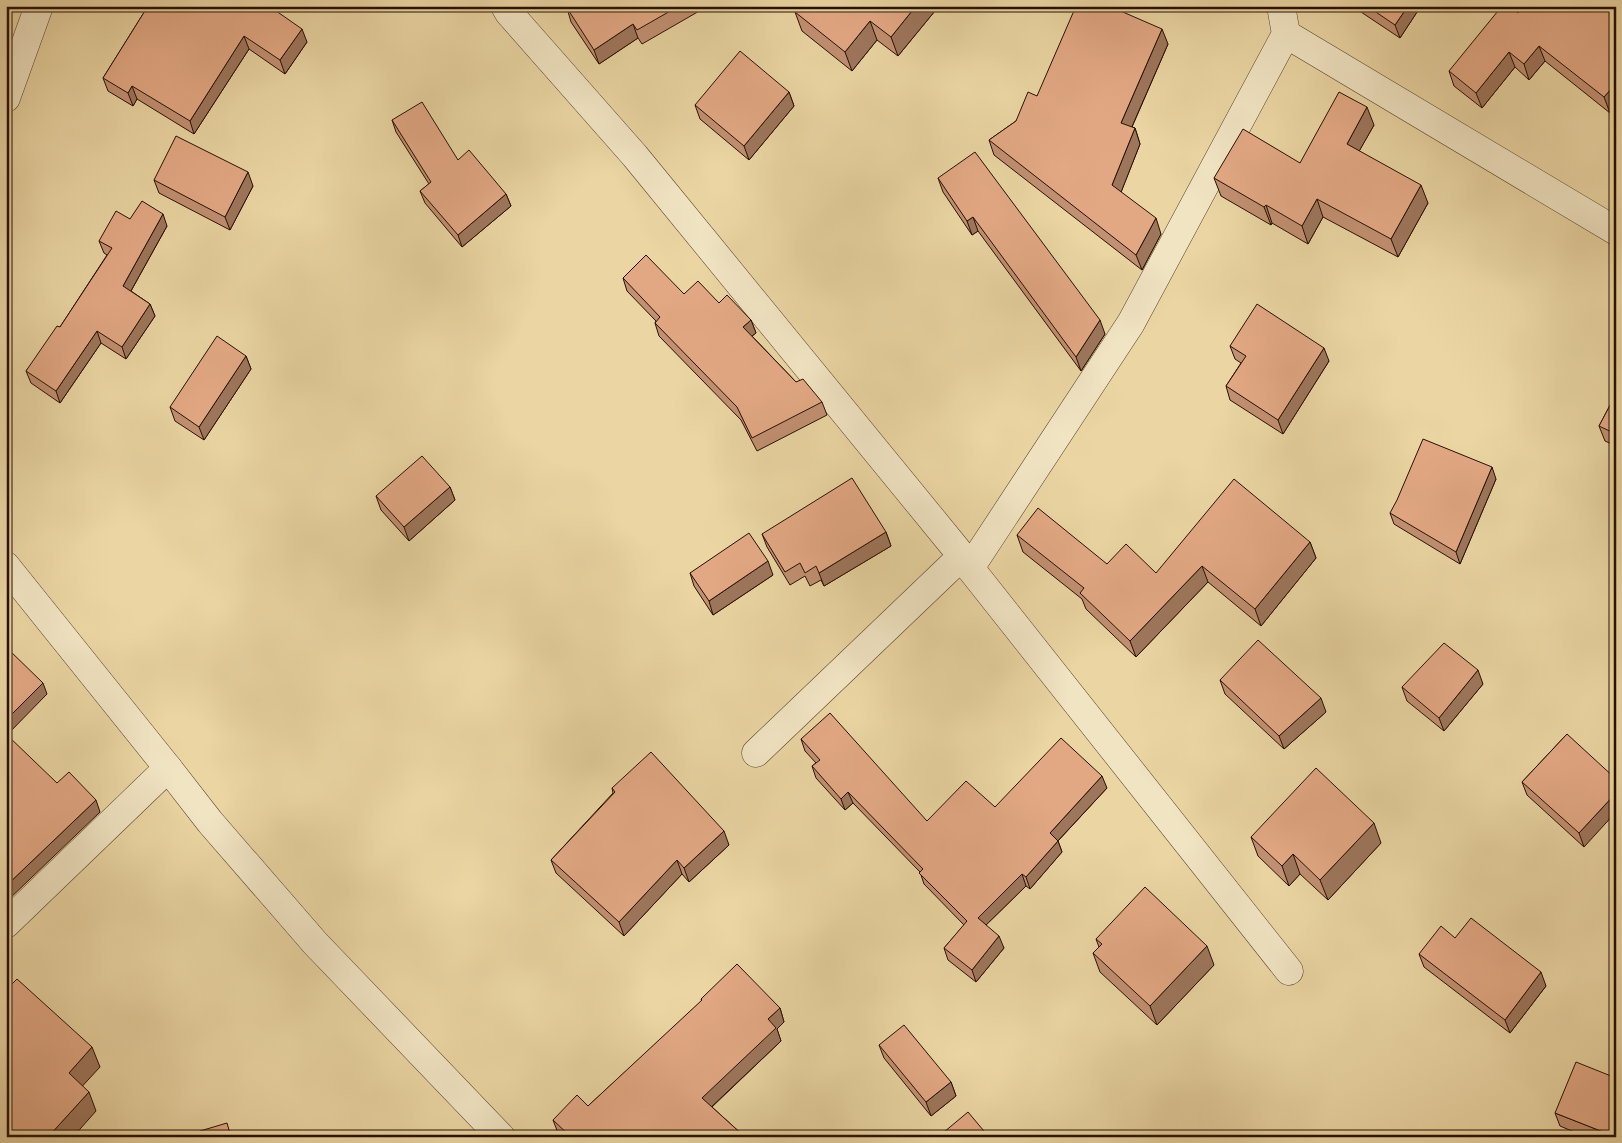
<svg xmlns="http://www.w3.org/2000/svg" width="1622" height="1143" viewBox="0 0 1622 1143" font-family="'Sorts Mill Goudy',serif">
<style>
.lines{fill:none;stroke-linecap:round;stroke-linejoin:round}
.minor-casing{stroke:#584129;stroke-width:29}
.minor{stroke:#f1e4c3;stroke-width:28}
.wall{fill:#c29072;stroke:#281000}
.shaded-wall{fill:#9e765c;stroke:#281000}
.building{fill:#e2a884;stroke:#281000}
</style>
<rect width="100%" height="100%" fill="#ead5a3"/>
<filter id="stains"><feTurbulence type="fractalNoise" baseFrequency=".004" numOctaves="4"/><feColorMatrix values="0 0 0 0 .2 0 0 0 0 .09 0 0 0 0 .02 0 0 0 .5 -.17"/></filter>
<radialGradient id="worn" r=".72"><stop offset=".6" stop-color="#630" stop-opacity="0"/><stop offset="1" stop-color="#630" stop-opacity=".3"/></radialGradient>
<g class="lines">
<!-- minor casing -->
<g class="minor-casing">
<g id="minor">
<polyline points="505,6 509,13 635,156 962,556 970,568 1289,971"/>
<polyline points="1286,34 1616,231"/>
<polyline points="6,98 39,6"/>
<polyline points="6,566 168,768 210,822 315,943 501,1137"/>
<polyline points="970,568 1131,323 1286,34 1281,6"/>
<polyline points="756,753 962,556"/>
<polyline points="6,924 168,768"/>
</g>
</g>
<!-- minor -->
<use href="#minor" class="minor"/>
</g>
<!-- wall -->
<g class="wall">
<polygon points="148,6 307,42 285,74 249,49 194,134 137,99 133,106 108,91 103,78"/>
<polygon points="569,6 708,6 642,44 638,38 599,64 571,22 567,8"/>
<polygon points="939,6 898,56 877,40 852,71 802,31 795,12"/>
<polygon points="1352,6 1421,6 1400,38"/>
<polygon points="1616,6 1616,105 1610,113 1545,61 1529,80 1515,67 1482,108 1454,86 1449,71 1518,13"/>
<polygon points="1168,44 1132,127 1135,128 1140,144 1121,192 1161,234 1142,270 994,155 989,140 1016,121 1037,96"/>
<polygon points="789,92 794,106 749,160 700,119 695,105"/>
<polygon points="392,120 458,160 506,194 511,206 462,247 425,203 420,191 429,184 396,132"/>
<polygon points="1374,125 1359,151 1428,203 1398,257 1323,217 1308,244 1272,223 1271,225 1221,196 1214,178 1300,163"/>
<polygon points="938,178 1105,334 1081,371 978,231 972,235 943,192"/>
<polygon points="154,180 253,186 230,230 159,193"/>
<polygon points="130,219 167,226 131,291 150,304 155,316 126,359 101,343 60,403 31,383 26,371 60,327 107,255 104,253 99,241"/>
<polygon points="623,278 719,303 751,320 756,333 752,336 796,382 822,402 827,415 757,451 741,420 659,336 655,323 656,321 627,291"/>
<polygon points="1230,346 1329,361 1283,434 1230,400 1226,386 1241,363 1235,359"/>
<polygon points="246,356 251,369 204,440 175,421 170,407"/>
<polygon points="1616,394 1616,446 1605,441 1599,426"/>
<polygon points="1496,479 1460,564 1394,524 1390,513"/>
<polygon points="450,487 455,500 409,541 381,510 376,496"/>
<polygon points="886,532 891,546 824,586 821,580 810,586 805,576 790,585 767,547 762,534"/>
<polygon points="1017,535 1107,564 1156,573 1310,542 1316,558 1261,626 1208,582 1136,657 1086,609 1082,599 1023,552"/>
<polygon points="690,573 773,575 713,615 694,586"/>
<polygon points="1220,680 1326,712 1284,749 1225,694"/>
<polygon points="1483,684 1444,731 1407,701 1402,687"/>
<polygon points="1567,734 1584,847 1527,795 1522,782"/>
<polygon points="801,739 927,821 995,807 1107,788 1058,841 1062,852 1030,889 1026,886 986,925 1004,948 976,982 948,960 944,948 964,925 924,884 920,872 853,803 845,810 816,778 812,766 816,763 805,751"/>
<polygon points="612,788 729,845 689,882 682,874 624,936 556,873 551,860 613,793"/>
<polygon points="1251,837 1381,843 1328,900 1300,874 1289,886 1258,856"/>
<polygon points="1455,938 1546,986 1510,1033 1424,967 1419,954"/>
<polygon points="1096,939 1214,965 1157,1025 1100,972 1093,953 1099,947"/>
<polygon points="701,999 780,1008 784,1022 777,1029 781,1041 712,1107 745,1137 562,1137 558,1133 553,1120 588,1106 702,1001"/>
<polygon points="879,1045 951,1082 956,1096 931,1116 884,1058"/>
<polygon points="1555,1113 1616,1137 1586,1137 1560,1126"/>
</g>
<!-- shaded-wall -->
<g class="shaded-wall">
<polygon points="916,6 939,6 898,56 891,37"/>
<polygon points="1408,6 1421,6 1400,38 1395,25"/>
<polygon points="870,21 877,40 852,71 845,52"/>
<polygon points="633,24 638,38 599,64 594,50"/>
<polygon points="302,29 307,42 285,74 280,60"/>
<polygon points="1162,29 1168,44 1127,138 1121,123"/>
<polygon points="244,36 249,49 194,134 190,121"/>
<polygon points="1539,46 1545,61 1529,80 1524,64"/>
<polygon points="1509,52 1515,67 1482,108 1476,93"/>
<polygon points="132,86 137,99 133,106 128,93"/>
<polygon points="1612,88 1616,98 1616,105 1610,113 1604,97"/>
<polygon points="789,92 794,106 749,160 744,146"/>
<polygon points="1367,107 1374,125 1353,162 1347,144"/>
<polygon points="1135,128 1140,144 1118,200 1112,185"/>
<polygon points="248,172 253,186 230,230 225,217"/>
<polygon points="1421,185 1428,203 1398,257 1391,239"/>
<polygon points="506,194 511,206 462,247 458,235"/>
<polygon points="1317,199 1323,217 1308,244 1302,226"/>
<polygon points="1266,205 1272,223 1271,225 1264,207"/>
<polygon points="163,214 167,226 127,298 123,286"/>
<polygon points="973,217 978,231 972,235 967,221"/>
<polygon points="1156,218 1161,234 1142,270 1136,255"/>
<polygon points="150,304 155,316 126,359 122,347"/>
<polygon points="751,320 756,333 747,340 743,327"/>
<polygon points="1100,320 1105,334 1081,371 1076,357"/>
<polygon points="97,331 101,343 60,403 56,391"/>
<polygon points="1324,348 1329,361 1283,434 1278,420"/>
<polygon points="246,356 251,369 204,440 199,427"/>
<polygon points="1492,467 1496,479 1460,564 1456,552"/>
<polygon points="450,487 455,500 409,541 404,527"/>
<polygon points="886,532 891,546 824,586 819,573"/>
<polygon points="1310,542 1316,558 1261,626 1255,609"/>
<polygon points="768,561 773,575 713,615 709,601"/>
<polygon points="1202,566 1208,582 1136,657 1130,641"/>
<polygon points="1478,670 1483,684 1444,731 1439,718"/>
<polygon points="43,683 47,694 6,736 6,720"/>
<polygon points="1321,698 1326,712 1284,749 1279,736"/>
<polygon points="1102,776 1107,788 1054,845 1050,833"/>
<polygon points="848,792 853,803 845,810 841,799"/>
<polygon points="1616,793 1616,812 1584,847 1579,833"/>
<polygon points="96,800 100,812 6,902 6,886"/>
<polygon points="1374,823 1381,843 1328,900 1320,880"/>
<polygon points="724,831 729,845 689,882 684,868"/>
<polygon points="1058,841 1062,852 1030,889 1026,877"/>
<polygon points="1293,854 1300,874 1289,886 1282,866"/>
<polygon points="677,860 682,874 624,936 619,922"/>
<polygon points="1022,874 1026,886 982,929 978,918"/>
<polygon points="999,936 1004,948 976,982 972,970"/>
<polygon points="1207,946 1214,965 1157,1025 1150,1006"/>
<polygon points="1541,972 1546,986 1510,1033 1505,1020"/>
<polygon points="780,1008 784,1022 777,1029 781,1041 707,1111 702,1098 768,1019"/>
<polygon points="92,1047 100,1067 76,1093 69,1073"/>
<polygon points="951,1082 956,1096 931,1116 926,1102"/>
<polygon points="89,1092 96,1111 73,1137 48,1137"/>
</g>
<!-- building -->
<g class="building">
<polygon points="148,6 269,6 302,29 280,60 244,36 190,121 132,86 128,93 103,78"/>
<polygon points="569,6 679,6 637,30 633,24 594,50 567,8"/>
<polygon points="799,6 916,6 891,37 870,21 845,52 795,12"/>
<polygon points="1076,6 1109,6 1162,29 1121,123 1135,128 1112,185 1156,218 1136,255 989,140 1016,121 1028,92 1037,96"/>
<polygon points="1367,6 1408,6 1395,25"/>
<polygon points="1502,6 1510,6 1518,13 1522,6 1616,6 1616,90 1612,88 1604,97 1539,46 1524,64 1509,52 1476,93 1449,71"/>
<polygon points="740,51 789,92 744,146 695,105"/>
<polygon points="1339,92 1367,107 1347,144 1421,185 1391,239 1317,199 1302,226 1266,205 1264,207 1214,178 1243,129 1300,163"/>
<polygon points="422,102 458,160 469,150 506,194 458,235 420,191 431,182 392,120"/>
<polygon points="176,136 248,172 225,217 154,180"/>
<polygon points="975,152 1100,320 1076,357 973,217 967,221 938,178"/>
<polygon points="142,201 163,214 123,286 150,304 122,347 97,331 56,391 26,371 57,326 60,327 112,248 99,241 116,211 130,219"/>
<polygon points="646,255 684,294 698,281 719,303 727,295 751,320 743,327 796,382 803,379 822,402 752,438 737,407 655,323 660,317 623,278"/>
<polygon points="1257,304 1324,348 1278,420 1226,386 1246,356 1230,346"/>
<polygon points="217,336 246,356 199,427 170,407"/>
<polygon points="1616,394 1616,434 1599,426"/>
<polygon points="1423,439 1492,467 1456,552 1390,513 1397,500"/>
<polygon points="422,456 450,487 404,527 376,496"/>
<polygon points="852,478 886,532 819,573 816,566 805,573 800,563 785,572 762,534"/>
<polygon points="1234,479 1310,542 1255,609 1202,566 1130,641 1080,593 1084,588 1017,535 1038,508 1107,564 1126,544 1156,573"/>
<polygon points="749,533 768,561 709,601 690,573"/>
<polygon points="1258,640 1321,698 1279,736 1220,680"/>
<polygon points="1444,643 1478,670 1439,718 1402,687"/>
<polygon points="6,647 43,683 6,720"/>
<polygon points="830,713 927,821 966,781 995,807 1061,738 1102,776 1050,833 1058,841 1026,877 1022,874 978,918 999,936 972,970 944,948 967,921 919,873 923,869 848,792 841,799 812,766 820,760 801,739"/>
<polygon points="6,734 57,783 69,772 96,800 6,886"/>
<polygon points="1567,734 1616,779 1616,793 1579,833 1522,782"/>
<polygon points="651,752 724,831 684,868 677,860 619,922 551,860 615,792 612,788"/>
<polygon points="1316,768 1374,823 1320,880 1293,854 1282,866 1251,837"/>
<polygon points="1145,887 1207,946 1150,1006 1093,953 1102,944 1096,939"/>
<polygon points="1471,918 1541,972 1505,1020 1419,954 1441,926 1455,938"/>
<polygon points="737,964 780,1008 768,1019 776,1028 702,1098 745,1137 571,1137 553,1120 577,1095 588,1106 702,1000 701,999"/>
<polygon points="17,979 92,1047 69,1073 89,1092 48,1137 6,1137 6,990"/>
<polygon points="904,1025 951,1082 926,1102 879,1045"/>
<polygon points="1576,1062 1616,1078 1616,1137 1555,1113"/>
<polygon points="968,1112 989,1137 938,1137"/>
<polygon points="227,1123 231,1137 201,1137 200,1131"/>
</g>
<!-- margin -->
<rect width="1622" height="1143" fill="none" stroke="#ead5a3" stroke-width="25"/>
<rect x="8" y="8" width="1607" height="1128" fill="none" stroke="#281000" stroke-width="2.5"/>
<rect x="12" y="12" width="1597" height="1118" fill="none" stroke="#281000"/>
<rect width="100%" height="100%" filter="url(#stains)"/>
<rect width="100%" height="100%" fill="url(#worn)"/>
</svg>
